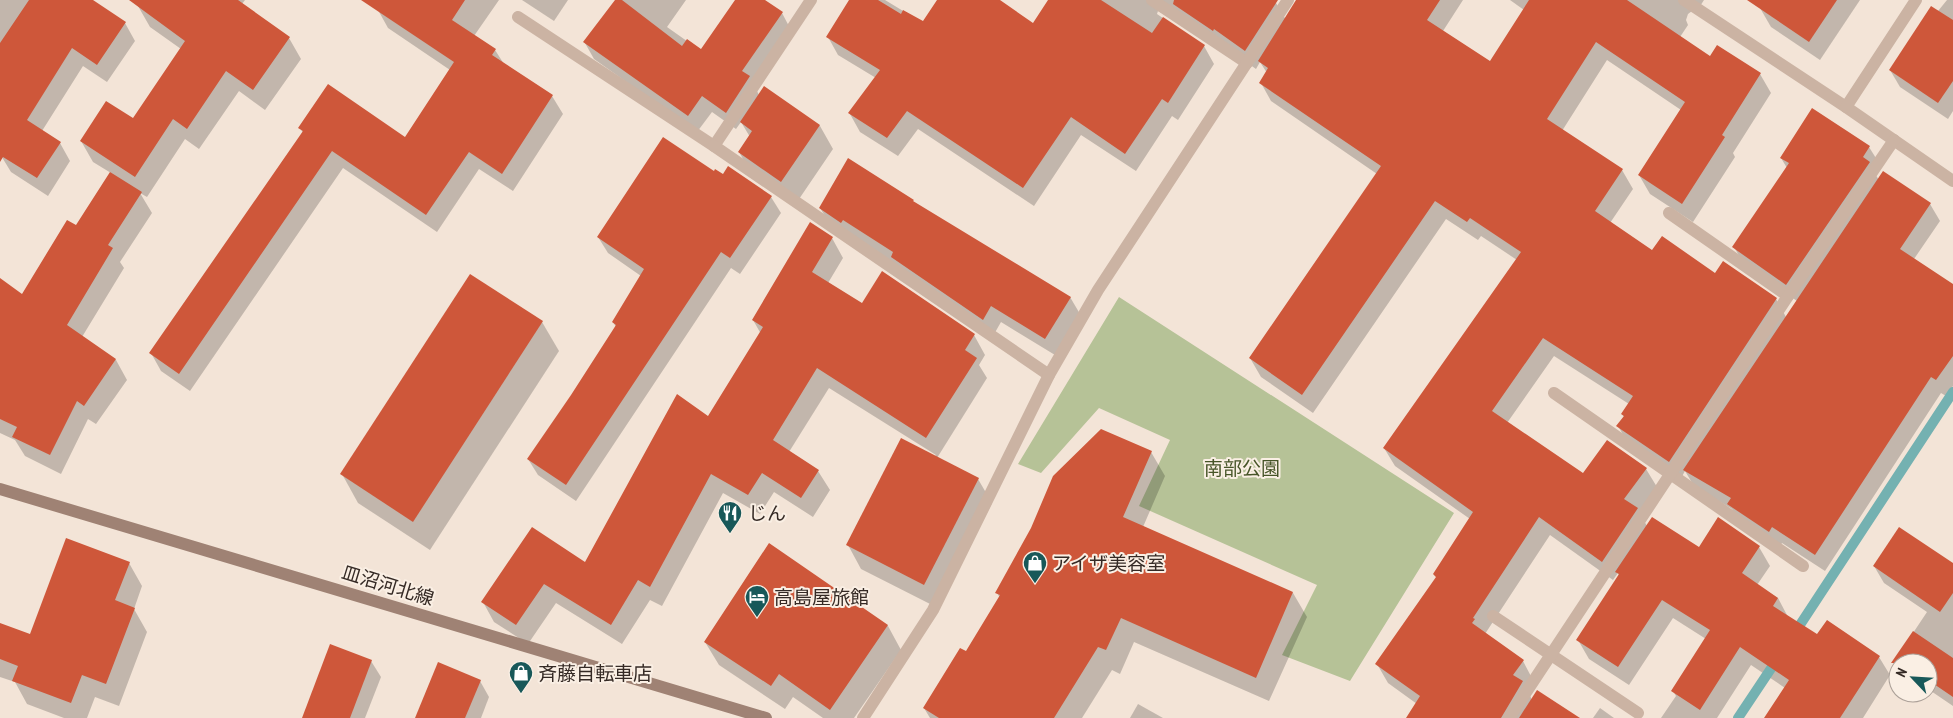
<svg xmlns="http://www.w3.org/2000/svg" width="1953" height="718" viewBox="0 0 1953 718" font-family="'PT Sans Narrow','Noto Sans JP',sans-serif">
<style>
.green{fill:#b6c297}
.shadow{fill:#0003}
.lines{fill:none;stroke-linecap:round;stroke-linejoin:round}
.stream{stroke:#74b1b1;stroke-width:10}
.building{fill:#ce573a}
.lane{stroke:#cbb3a3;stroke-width:12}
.secondary{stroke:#9f8274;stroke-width:12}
.labels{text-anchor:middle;stroke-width:4;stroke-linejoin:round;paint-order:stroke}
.park-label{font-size:19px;fill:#475528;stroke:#faefe4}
.poi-label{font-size:19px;fill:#352a25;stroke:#faefe4;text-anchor:start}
.street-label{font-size:19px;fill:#352a25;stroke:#faefe4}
</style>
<rect width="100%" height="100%" fill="#f3e4d7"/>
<!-- green -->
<polygon class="green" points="1119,297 1454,513 1350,681 1282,655 1317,585 1139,506 1170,440 1099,408 1041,473 1018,464"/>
<!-- shadow -->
<g class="shadow">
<polygon points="0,0 91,0 125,23 135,41 107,82 83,66 42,131 60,143 70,161 48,196 11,172 0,154"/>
<polygon points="143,0 245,0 242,4 289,38 301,59 265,110 239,91 199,149 185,139 147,197 140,193 152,213 120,262 124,268 82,337 116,360 127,380 96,424 88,419 61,474 25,456 15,440 0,433 0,280 22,295 76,227 111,173 93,162 81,141 133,120 181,49 150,27 138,6"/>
<polygon points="385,0 499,0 474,36 495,50 504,64 552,96 563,114 513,191 479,169 437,232 343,168 190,391 161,371 151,353 303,133 300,128 406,138 450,70 388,28 378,10"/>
<polygon points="522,0 568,0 554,21"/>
<polygon points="616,0 686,0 667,27 701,51 736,0 763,0 782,13 791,30 754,85 759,95 764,87 820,126 833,149 795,205 753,176 739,152 750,137 741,122 736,129 712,112 697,132 594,59 585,43"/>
<polygon points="850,0 885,0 923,23 939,0 998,0 1033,25 1050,0 1272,0 1276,3 1286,20 1330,0 1463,0 1443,31 1491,63 1524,10 1510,0 1704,0 1697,11 1692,11 1688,14 1686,20 1688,25 1680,37 1711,58 1760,74 1771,93 1733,153 1735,157 1693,222 1650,194 1639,175 1681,110 1607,60 1562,131 1622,170 1633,189 1610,223 1653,252 1716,275 1776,299 1786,317 1797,301 1744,264 1734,247 1787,168 1781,158 1869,147 1879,163 1873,171 1879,180 1930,204 1940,221 1914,259 1953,286 1953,386 1946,396 1941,393 1825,571 1782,543 1779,548 1738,520 1732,509 1694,486 1685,471 1680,480 1629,445 1618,426 1624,417 1622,414 1629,404 1554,356 1507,423 1583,475 1646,469 1657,487 1639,512 1647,526 1700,548 1759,547 1770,566 1757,585 1778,598 1788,617 1818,636 1879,657 1890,675 1863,718 1766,718 1785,688 1751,665 1717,718 1661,718 1676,696 1673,691 1706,639 1673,618 1629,685 1589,659 1578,640 1619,576 1618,573 1613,580 1550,535 1485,634 1523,661 1533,680 1527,689 1532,700 1578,718 1408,718 1417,704 1388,683 1377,664 1437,578 1434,574 1470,519 1395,466 1384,448 1517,260 1481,236 1478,240 1446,219 1313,413 1261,377 1250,358 1377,174 1271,101 1261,83 1267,73 1260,62 1256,69 1225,47 1158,11 1157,14 1204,46 1214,64 1178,120 1172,116 1136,171 1081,135 1034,206 918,129 898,156 860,132 850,114 876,78 838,55 828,37"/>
<polygon points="1766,0 1860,0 1820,60 1771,27 1760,8"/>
<polygon points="1947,0 1953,0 1953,111 1948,119 1900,87 1890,70"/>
<polygon points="714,173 771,197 781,213 740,274 731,268 576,501 538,475 528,459 572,396 616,327 613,322 641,276 608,253 598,237"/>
<polygon points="820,208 1070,297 1080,314 1055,355 1001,322 993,336 830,224"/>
<polygon points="832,238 843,258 828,283 862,304 974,335 985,355 979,365 987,378 937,458 978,479 992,503 938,608 861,569 848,545 936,455 829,388 789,452 818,471 830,490 813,517 774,492 760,514 723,493 662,606 650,600 622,644 556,603 528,644 494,622 483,602 586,564 708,418 761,334 753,320"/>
<polygon points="542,322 559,351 430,550 358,503 342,474"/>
<polygon points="1151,452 1165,476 1143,527 1293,593 1307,617 1269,701 1134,642 1120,674 1112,670 1082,718 930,718 924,708 966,653 1000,598 997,593"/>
<polygon points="769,544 888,626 901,650 854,718 823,718 793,697 785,709 719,665 705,642"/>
<polygon points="129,563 142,586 134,609 147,632 119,706 95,697 87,718 64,718 27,704 15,682 0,677 0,624 31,636"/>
<polygon points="1953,565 1953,706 1928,689 1928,663 1900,663 1897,657 1927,612 1884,583 1874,566"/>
<polygon points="371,661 381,677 365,718 308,718"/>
<polygon points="480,681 489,697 481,718 416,718"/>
<polygon points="1138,704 1163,718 1130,718"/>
<polygon points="1600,708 1614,718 1593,718"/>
</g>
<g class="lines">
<!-- stream -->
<g class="stream">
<polyline points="1794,634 1953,392"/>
<polyline points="1738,718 1778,658"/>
</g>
</g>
<!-- building -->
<g class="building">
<polygon points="29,0 93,0 126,22 97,65 72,48 27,120 61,142 37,178 3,157 0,162 0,43"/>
<polygon points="129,0 238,0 290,37 253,90 226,71 187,129 173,119 135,177 80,141 106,101 133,118 185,41"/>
<polygon points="361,0 465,0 452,20 496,49 492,55 553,95 502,174 469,152 426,215 332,151 179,374 149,353 303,131 298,128 328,84 405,137 454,62"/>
<polygon points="615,0 622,0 682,46 687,39 701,49 735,0 765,0 783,12 742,71 750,76 726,113 702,96 688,116 583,42"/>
<polygon points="849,0 878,0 901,14 903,10 923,21 937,0 1000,0 1033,23 1048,0 1101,0 1152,33 1163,17 1205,45 1168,103 1162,99 1125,154 1071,117 1023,188 907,111 887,138 848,113 880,70 826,37"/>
<polygon points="1174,0 1278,0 1245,51 1214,29 1213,31 1173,4"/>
<polygon points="1296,0 1440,0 1427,20 1490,61 1529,0 1627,0 1710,56 1717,45 1761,73 1722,135 1725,137 1682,204 1638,175 1685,102 1596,42 1547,119 1623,169 1595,211 1652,250 1662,236 1715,273 1723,261 1777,298 1669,462 1616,426 1624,416 1621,414 1633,396 1543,338 1492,411 1583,473 1607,440 1647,468 1624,499 1638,508 1602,562 1539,517 1473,618 1475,619 1472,623 1524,660 1513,675 1523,681 1501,718 1406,718 1420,696 1375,664 1436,577 1433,574 1473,512 1383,448 1521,252 1470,218 1467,222 1435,201 1302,395 1249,358 1381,166 1259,83 1268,68 1258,61"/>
<polygon points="1747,0 1837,0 1809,42"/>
<polygon points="1931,6 1953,20 1953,81 1938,103 1889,70"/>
<polygon points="764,86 820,125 781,182 738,152 752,131 740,122"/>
<polygon points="1812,108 1870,146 1863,157 1870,162 1786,285 1732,247 1789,163 1780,158"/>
<polygon points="663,137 714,171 715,169 723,174 728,166 772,196 730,258 721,252 566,485 527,459 571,395 616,325 612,322 644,269 597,237"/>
<polygon points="848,158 914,200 913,201 1071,297 1045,339 991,306 983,320 891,257 893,252 843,220 841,223 819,208"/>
<polygon points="1883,171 1931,203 1900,249 1953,284 1953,356 1936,380 1931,377 1815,555 1772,527 1769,532 1727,504 1731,498 1683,470"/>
<polygon points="110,172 142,192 108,245 113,248 67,325 116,359 84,406 77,401 50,455 12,437 17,427 0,419 0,278 22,294 67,220 76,225"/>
<polygon points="810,222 833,237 812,272 862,303 882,271 975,334 965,350 977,358 926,438 817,368 773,440 819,470 801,498 762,473 748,495 711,474 650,587 638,580 611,625 544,584 516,625 481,602 532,527 585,562 677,394 708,416 763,327 752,320"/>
<polygon points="470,274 543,321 413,522 340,474"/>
<polygon points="1101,429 1152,451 1123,517 1293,592 1256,678 1121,618 1106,650 1098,647 1054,718 939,718 923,708 960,648 966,651 1000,595 995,593 1031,528 1053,476"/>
<polygon points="901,438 979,478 924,585 846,545"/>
<polygon points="1652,517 1699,547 1718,517 1760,546 1742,573 1778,598 1773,606 1817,634 1827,620 1880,656 1840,718 1764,718 1789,680 1740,647 1700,710 1671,691 1710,630 1662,600 1618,667 1576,640 1619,574 1615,572"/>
<polygon points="1899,527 1953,563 1953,593 1940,612 1873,566"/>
<polygon points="66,538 130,562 115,600 135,608 106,684 82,675 71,703 12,681 18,666 0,659 0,623 30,634"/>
<polygon points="769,543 888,625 830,710 779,674 771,686 704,642"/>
<polygon points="1913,631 1953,658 1953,697 1928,680 1928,663 1891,663"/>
<polygon points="330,644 372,660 350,718 302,718"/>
<polygon points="438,662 481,680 465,718 415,718"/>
<polygon points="1537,690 1580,718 1519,718"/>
</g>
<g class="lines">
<!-- lane -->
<g class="lane">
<polyline points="1152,0 1247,63"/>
<polyline points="1684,0 1846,107 1953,181"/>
<polyline points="518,17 714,146 811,0"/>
<polyline points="1846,107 1916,0"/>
<polyline points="714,146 1049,375"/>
<polyline points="1669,213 1788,296"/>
<polyline points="1554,393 1803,566"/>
<polyline points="1493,616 1638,713"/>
<polyline points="863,718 933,610 1049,375 1098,290 1288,0"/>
<polyline points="1509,718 1788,296 1894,140"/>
</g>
<!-- secondary -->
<polyline class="secondary" points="0,489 766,718"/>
</g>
<!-- icons -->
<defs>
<g id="restaurant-pin" transform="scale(1.25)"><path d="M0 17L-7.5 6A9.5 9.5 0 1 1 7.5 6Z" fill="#185859" stroke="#faefe4"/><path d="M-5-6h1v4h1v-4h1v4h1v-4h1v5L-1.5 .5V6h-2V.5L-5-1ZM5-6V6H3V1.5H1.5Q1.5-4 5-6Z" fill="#fff"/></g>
<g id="shop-pin" transform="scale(1.25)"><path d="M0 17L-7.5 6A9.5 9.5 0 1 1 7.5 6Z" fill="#185859" stroke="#faefe4"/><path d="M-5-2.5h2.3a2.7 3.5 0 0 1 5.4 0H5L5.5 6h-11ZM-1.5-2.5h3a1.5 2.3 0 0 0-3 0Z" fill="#fff"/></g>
<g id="hotel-pin" transform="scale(1.25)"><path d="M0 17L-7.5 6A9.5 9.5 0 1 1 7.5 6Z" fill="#185859" stroke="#faefe4"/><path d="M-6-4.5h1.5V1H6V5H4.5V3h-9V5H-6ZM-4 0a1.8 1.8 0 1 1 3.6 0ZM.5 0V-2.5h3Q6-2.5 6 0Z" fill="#fff"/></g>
</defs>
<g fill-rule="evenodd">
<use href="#restaurant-pin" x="730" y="513"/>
<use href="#shop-pin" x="1035" y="563"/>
<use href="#hotel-pin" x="757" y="597"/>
<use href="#shop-pin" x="521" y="673"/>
</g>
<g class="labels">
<!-- park labels -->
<g class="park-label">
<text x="1242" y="475">南部公園</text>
</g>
<!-- poi labels -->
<g class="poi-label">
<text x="748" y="520">じん</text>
<text x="1052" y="570">アイザ美容室</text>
<text x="774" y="604">高島屋旅館</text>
<text x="538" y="680">斉藤自転車店</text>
</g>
<!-- street labels -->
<g class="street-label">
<text transform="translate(388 585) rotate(17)" y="7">皿沼河北線</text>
</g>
</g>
<!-- north arrow -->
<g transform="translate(1913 678) rotate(295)"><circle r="24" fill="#faefe4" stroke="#aba098"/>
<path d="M0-4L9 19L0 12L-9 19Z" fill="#185859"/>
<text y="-8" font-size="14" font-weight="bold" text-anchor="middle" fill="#352a25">N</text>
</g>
</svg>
